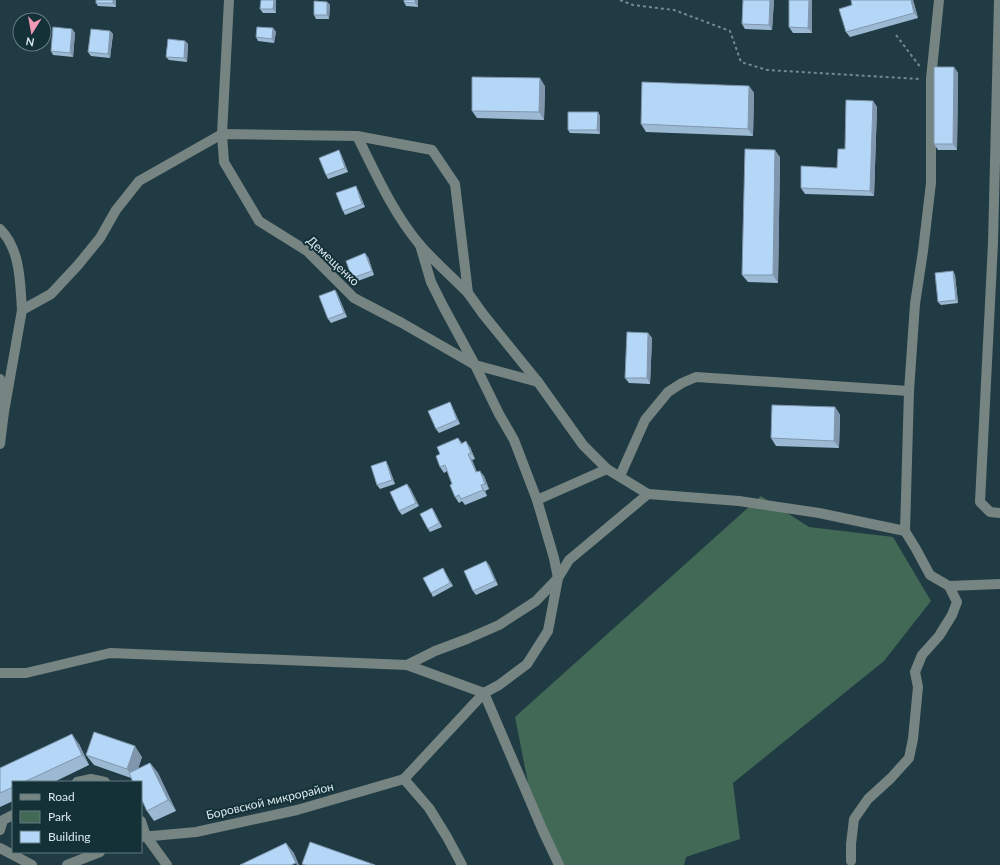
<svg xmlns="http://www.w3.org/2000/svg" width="1000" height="865" viewBox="0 0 1000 865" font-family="Lato,sans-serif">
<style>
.green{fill:#426856}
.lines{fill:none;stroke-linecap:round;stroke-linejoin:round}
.path{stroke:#748990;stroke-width:2;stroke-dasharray:3 3;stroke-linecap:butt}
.minor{stroke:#768482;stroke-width:10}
.wall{fill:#9cb9d4}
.shaded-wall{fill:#7f96ad}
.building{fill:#b5d7f7;stroke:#7f96ad}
.labels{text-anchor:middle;stroke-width:4;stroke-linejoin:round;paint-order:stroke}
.street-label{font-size:12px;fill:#d9e8ed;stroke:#153138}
</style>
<rect width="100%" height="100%" fill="#203b43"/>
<!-- green -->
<polygon class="green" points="761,496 809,527 893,537 931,601 884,661 733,783 740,839 686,857 684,865 563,865 529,788 515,717"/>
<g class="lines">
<!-- path -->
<g class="path">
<polyline points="620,0 633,5 674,10 730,31 741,62 767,70 920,79"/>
<polyline points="896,35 921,68"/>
</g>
<!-- minor -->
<g class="minor">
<polyline points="229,0 222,134 224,162 259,221 307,251 354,298 402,323 475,365 538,382"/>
<polyline points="999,0 993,243 980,502 990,512 1000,513"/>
<path d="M 357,136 C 376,174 393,213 420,245 C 435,262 452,277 468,293"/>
<path d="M 0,229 C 21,250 20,283 22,310"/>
<polyline points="0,379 3,402"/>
<polyline points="0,444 4,412 22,310 51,294 78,265 100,238 116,210 139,181 222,134 357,136 432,150 455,184 468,293 483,314 538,382 583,445 607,469 648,494"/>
<polyline points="620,476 645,420 668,392 682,383 696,377 909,391"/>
<polyline points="537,500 607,469"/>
<polyline points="949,586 1000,584"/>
<polyline points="407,665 435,651 467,639 499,625 536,601 558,578 554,558 537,500 514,440 499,414 475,365 443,306 431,282 420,245"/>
<polyline points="0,673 26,673 110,653 407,665 484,693 543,831 559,865"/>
<polyline points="404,779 484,693 499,685 527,664 548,631 558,578 569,560 648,494 739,501 819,513 905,531"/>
<polyline points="404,779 429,808 447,837 462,865"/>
<polyline points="77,782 91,779 105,782"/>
<polyline points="141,821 146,836 167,865"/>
<polyline points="0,830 3,820 13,815"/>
<polyline points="141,837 196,832 297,810 404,779"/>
<polyline points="0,848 32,865"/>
<polyline points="851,861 851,844 854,819 868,799 891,778 909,758 913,739 918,687 915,672 922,655 939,636 952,615 957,602 949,586 930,575 916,549 905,531 909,391 915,304 923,251 931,183 931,79 939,0"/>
<polyline points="67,865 100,852"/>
</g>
</g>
<!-- wall -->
<g class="wall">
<polygon points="116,0 116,7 98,6 96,3"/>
<polygon points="276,0 276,13 263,13 260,9"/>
<polygon points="404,0 418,0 418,7 406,6 404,2"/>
<polygon points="774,0 772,30 745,29 742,24"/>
<polygon points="789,0 812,0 812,33 793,33 789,27"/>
<polygon points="851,0 913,0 918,18 850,37 846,32 852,5"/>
<polygon points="327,2 330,5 329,19 316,19 314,15"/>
<polygon points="273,28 276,32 274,43 258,41 256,37"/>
<polygon points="72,29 75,33 73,57 53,55 51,51"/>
<polygon points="110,31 113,34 110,58 91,56 88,52"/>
<polygon points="185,41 188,44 187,62 169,60 166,57"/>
<polygon points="954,67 958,73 957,150 938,150 934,144"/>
<polygon points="545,86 544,120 477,118 472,111"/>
<polygon points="749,86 754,93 753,136 646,132 641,124"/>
<polygon points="873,101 877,107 874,196 805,194 801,188 837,168 845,149"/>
<polygon points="598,112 600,116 600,134 570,133 568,130"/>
<polygon points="341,154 348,172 328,179 326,175"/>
<polygon points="780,157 778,283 748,282 742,275"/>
<polygon points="358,190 365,207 345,215 343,211"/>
<polygon points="368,257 374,275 355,282 352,278"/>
<polygon points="953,271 955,275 958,303 941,305 938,302"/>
<polygon points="335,290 337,293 347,317 331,323 328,319"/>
<polygon points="648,333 652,338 650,384 629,383 625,378"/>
<polygon points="450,402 452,406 460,424 439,433 436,429"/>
<polygon points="835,407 840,415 839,448 776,446 771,438"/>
<polygon points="458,438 462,443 470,447 475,459 472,460 477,472 484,476 489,489 485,491 487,496 465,505 462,501 459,503 455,497 452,484 447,471 444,473 440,467 440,454"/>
<polygon points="388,465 395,484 380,489 377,485"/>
<polygon points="410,488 419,506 402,515 399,511"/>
<polygon points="432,508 434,511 442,527 430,532 428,529"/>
<polygon points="489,565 498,585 476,595 473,591"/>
<polygon points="445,572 453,586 433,597 431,593"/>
<polygon points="79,744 89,765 54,782 13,782 13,801 0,807 0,768"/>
<polygon points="86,755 142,757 138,769 150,763 158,773 176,811 154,821 147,811 131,778 94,765"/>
</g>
<!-- shaded-wall -->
<g class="shaded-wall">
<polygon points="113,0 116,0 116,7 113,3"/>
<polygon points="274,0 276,0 276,13 273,9"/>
<polygon points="415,0 418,0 418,7 415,3"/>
<polygon points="770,0 774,0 772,30 769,25"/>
<polygon points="809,0 812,0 812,33 808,28"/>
<polygon points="911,0 913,0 918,18 914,13"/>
<polygon points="327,2 330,5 329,19 327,15"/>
<polygon points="273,28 276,32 274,43 272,39"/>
<polygon points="72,29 75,33 73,57 70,53"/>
<polygon points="110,31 113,34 110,58 108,54"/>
<polygon points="185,41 188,44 187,62 184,58"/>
<polygon points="954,67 958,73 957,150 953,144"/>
<polygon points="540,78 545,86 544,120 539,112"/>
<polygon points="749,86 754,93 753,136 748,129"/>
<polygon points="873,101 877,107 874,196 870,191"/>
<polygon points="598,112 600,116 600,134 597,130"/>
<polygon points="339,150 341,154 348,172 345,168"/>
<polygon points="775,150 780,157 778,283 773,275"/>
<polygon points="356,186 358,190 365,207 362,204"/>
<polygon points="365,253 368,257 374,275 372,271"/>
<polygon points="953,271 955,275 958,303 956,300"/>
<polygon points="335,290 337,293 347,317 344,313"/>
<polygon points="648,333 652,338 650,384 647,378"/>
<polygon points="450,402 452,406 460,424 457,420"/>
<polygon points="835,407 840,415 839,448 834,441"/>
<polygon points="466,441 470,447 475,459 471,453"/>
<polygon points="468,454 472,460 479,478 476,472"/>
<polygon points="386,461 388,465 395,484 392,480"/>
<polygon points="480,471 484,476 489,489 485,484"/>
<polygon points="407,484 410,488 419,506 416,503"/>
<polygon points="481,485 485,491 487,496 483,490"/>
<polygon points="432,508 434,511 442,527 439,523"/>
<polygon points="486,561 489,565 498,585 495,581"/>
<polygon points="443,568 445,572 453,586 450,583"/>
<polygon points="72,734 79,744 89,765 82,755"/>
<polygon points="135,746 142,757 134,779 127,769"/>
<polygon points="150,763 158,773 176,811 168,800"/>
<polygon points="286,843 294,853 299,865 297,865"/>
</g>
<!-- building -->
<g class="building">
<rect x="96" y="0" width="17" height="3"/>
<polygon points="261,0 274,0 273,9 260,9"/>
<polygon points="404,0 415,0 415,3 404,2"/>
<polygon points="743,0 770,0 769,25 742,24"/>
<polygon points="789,0 809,0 808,28 789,27"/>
<polygon points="851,0 911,0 914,13 846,32 839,9 852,5"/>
<polygon points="314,1 327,2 327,15 314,15"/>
<polygon points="53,27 72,29 70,53 51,51"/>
<polygon points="257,27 273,28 272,39 256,37"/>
<polygon points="91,29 110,31 108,54 88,52"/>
<polygon points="168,39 185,41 184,58 166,57"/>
<polygon points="934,67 954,67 953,144 934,144"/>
<polygon points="472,77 540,78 539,112 472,111"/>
<polygon points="642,82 749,86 748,129 641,124"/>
<polygon points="846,100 873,101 870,191 801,188 801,166 837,168 838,149 845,149"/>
<polygon points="568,112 598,112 597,130 568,130"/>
<polygon points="745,149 775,150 773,275 742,275"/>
<polygon points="339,150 345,168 326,175 319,158"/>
<polygon points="356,186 362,204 343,211 336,193"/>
<polygon points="365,253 372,271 352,278 346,261"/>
<polygon points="953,271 956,300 938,302 935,273"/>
<polygon points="335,290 344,313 328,319 319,296"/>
<polygon points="627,332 648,333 647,378 625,378"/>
<polygon points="450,402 457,420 436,429 428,411"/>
<polygon points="772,405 835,407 834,441 771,438"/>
<polygon points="458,438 461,444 466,441 471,453 468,454 476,472 480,471 485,484 481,485 483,490 461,499 459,495 455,497 450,485 452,484 445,465 440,467 436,456 440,454 437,447"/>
<polygon points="386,461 392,480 377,485 371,466"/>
<polygon points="407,484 416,503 399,511 390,492"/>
<polygon points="432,508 439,523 428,529 420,514"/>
<polygon points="486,561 495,581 473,591 464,571"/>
<polygon points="443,568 450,583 431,593 423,578"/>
<polygon points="94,732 135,746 127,769 86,755"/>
<polygon points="72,734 82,755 24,782 13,782 13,787 0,793 0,768"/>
<polygon points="150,763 168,800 147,811 141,798 141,782 133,782 129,773"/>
<polygon points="310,842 375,865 306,865 302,864"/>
<polygon points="286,843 296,863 291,865 240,865"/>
</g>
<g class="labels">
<!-- street labels -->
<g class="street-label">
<text transform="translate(333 261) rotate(43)" y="4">Демещенко</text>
<text transform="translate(270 801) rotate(-13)" y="4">Боровской микрорайон</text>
</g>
</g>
<!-- legend -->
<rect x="12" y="781" width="130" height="72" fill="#153138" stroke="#637a80"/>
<rect x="20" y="794" width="20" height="6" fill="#768482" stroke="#637a80"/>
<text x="48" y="801" font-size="12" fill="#d9e8ed">Road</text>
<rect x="20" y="811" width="20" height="12" fill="#426856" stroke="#637a80"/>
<text x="48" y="821" font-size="12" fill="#d9e8ed">Park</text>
<rect x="20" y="831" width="20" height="12" fill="#b5d7f7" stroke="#637a80"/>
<text x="48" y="841" font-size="12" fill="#d9e8ed">Building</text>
<!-- north arrow -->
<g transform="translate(32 32) rotate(191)"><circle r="19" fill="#153138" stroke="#637a80"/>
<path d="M0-3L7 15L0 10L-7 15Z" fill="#f09ab5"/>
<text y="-6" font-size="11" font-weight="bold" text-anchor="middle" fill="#d9e8ed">N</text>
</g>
</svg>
